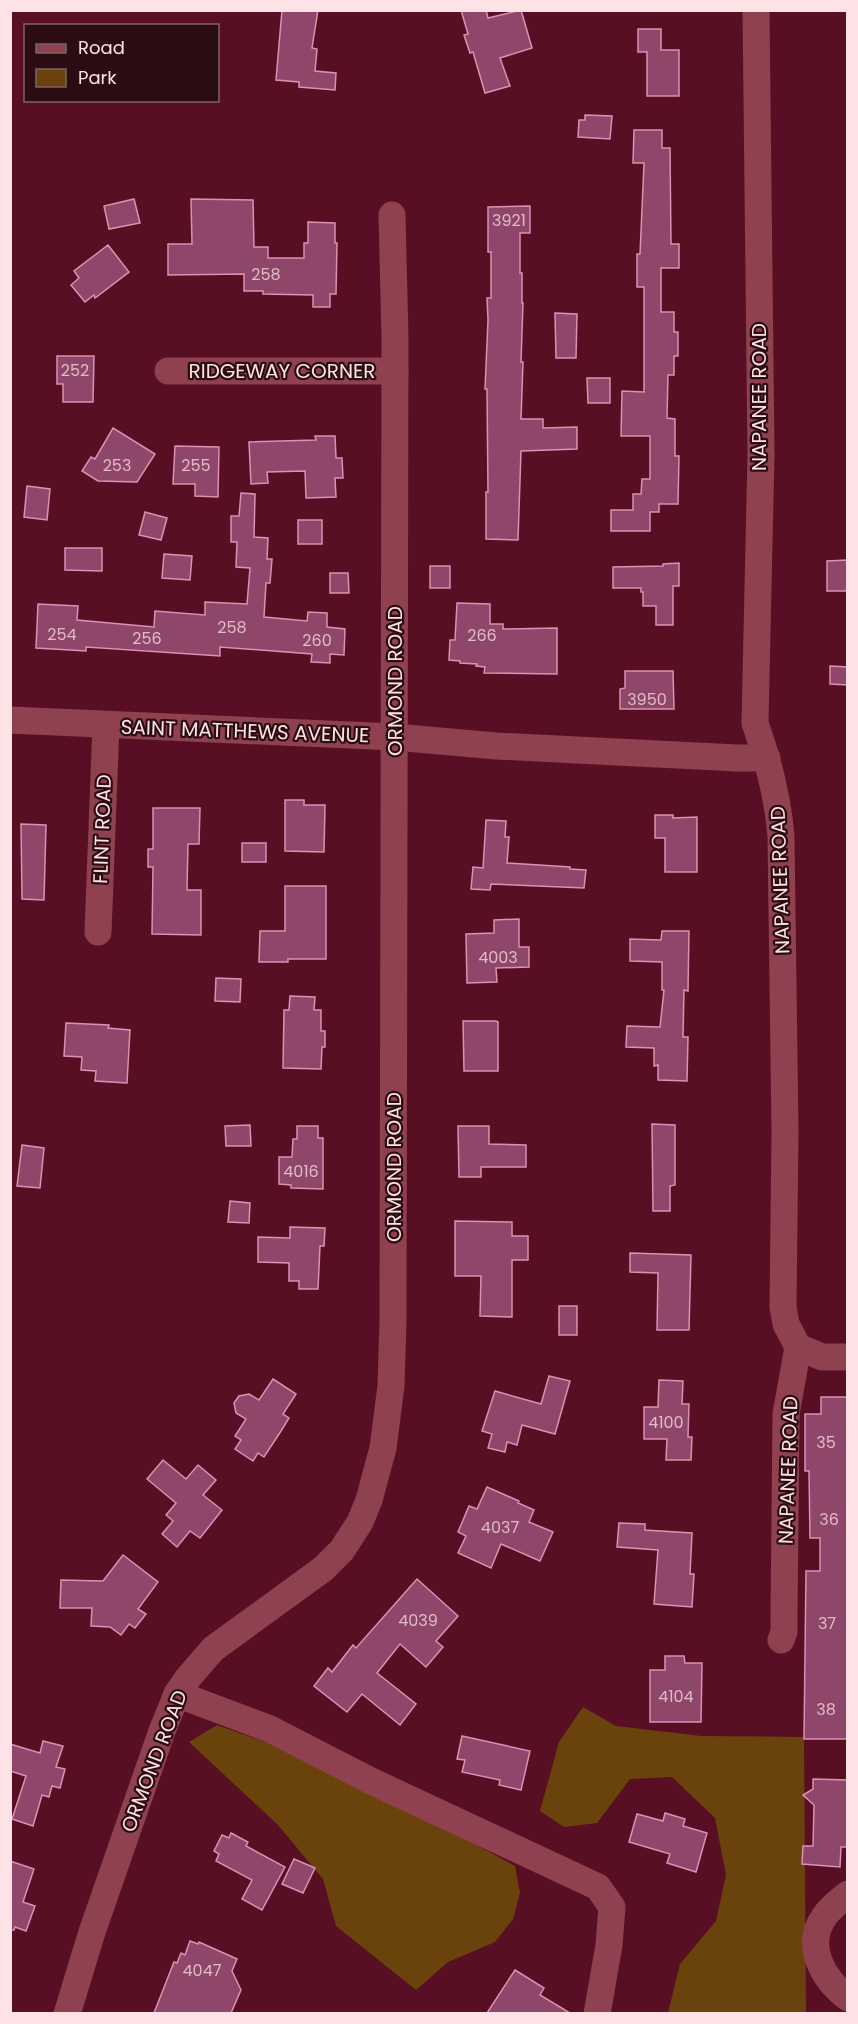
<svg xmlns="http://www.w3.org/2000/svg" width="858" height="2024" viewBox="0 0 858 2024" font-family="Poppins,sans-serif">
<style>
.green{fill:#69430b}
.building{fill:#8e476a;stroke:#de8fb4;stroke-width:1.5}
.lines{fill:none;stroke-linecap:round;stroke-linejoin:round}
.minor{stroke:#8f414f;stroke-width:27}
.labels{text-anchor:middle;stroke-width:4.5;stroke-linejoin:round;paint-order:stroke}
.number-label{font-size:16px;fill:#e2bbc6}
.street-label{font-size:20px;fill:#fee2e5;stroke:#2b0c12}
</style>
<rect width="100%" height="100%" fill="#580f23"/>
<!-- green -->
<g class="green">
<polygon points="583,1707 616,1726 701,1736 804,1737 806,2013 668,2013 680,1964 716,1921 726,1875 715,1818 672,1777 630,1779 597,1823 564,1827 540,1811 559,1742"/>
<polygon points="217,1725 297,1753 402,1804 515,1866 520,1893 513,1919 495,1942 448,1962 416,1990 336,1926 323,1879 278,1825 189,1742"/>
</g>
<!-- building -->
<g class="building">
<polygon points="282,10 318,10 312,48 317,49 315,71 336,73 335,90 299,87 299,82 276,80"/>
<polygon points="461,10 486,10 488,18 521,10 532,48 500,58 510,86 485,93 473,52 470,53 464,35 468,34"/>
<polygon points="638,29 661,29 661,50 679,50 679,96 647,96 647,52 638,52"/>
<polygon points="585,115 612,116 610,139 578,137 579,120 585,120"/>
<polygon points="634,130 662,130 662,148 670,148 671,244 679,244 679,268 661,268 661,312 674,312 674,332 678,332 678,356 674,356 674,375 668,375 667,418 675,419 675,456 679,456 678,504 659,504 659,512 650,512 650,531 611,531 611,510 633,510 633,494 641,494 642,479 650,479 650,436 621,436 622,391 644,392 644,287 637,287 637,254 640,254 644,163 633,163"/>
<polygon points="134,199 140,223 109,229 104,206"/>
<polygon points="191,199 253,200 254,247 268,247 268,258 304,258 304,243 308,243 308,222 335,223 335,243 337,243 336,294 330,294 330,307 313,307 313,295 263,294 263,291 244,291 244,274 168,275 168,244 192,244"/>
<polygon points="530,206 530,233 520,233 520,273 522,273 522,303 523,303 521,362 523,362 521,419 543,419 543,428 577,427 577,449 521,451 518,540 486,539 486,492 488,492 487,389 485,389 488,320 487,298 491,298 491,252 488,252 488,207"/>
<polygon points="108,245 129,272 95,298 94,295 85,302 71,285 79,278 74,271"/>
<polygon points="555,313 577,314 576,358 556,358"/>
<polygon points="57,356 94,356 93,402 63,402 63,384 57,384"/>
<polygon points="587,378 610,378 610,403 588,403"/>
<polygon points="113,428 155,454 137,482 98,481 82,471 91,457 95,459"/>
<polygon points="315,436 335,436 336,458 342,458 343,478 335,478 336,497 306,498 305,471 267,472 268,483 251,484 249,442 316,440"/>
<polygon points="175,446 219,447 218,497 195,496 195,484 173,484"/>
<polygon points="27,486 50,489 47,520 24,517"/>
<polygon points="241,493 255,494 254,537 268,538 267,559 272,559 270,583 266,583 264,617 307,621 308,612 327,613 327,627 345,629 344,655 330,654 330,663 311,662 312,654 220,647 220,656 86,647 86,651 36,648 38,604 78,606 77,620 154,627 155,611 205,615 205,602 247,604 250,568 236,567 237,542 231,542 231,516 239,516"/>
<polygon points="145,512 167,518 161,540 139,535"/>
<rect x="298" y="520" width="24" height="24"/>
<polygon points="65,548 102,548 102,571 65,570"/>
<polygon points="164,554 192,556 190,580 162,578"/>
<polygon points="848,560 848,591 827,591 827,561"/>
<polygon points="679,563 679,586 673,586 673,625 656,625 656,606 643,606 643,592 641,592 641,588 613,588 613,567 663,566 663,564"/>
<rect x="430" y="566" width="20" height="22"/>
<polygon points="330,573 348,573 349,593 330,593"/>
<polygon points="457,603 490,604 490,624 503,624 503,629 557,628 557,674 484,673 485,667 476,666 477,664 460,663 460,661 449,660 450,640 455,640"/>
<polygon points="830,666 848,667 848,685 830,684"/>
<polygon points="625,671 673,671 674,709 620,709 620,689 625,688"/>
<polygon points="285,800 304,800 304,805 325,805 324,852 285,851"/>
<polygon points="153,808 200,808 199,844 188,844 187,890 201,890 201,935 152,934 153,867 148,867 148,849 153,849"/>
<polygon points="655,815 673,815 673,818 697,817 697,872 665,872 665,838 655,838"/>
<polygon points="486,820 506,821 505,837 509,837 507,863 570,867 570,869 586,870 584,888 491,884 490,890 471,889 473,867 483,868"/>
<polygon points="21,824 46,825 44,900 22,899"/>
<rect x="242" y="843" width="24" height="19"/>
<polygon points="285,886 326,886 326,959 288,959 288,962 259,962 260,931 285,931"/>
<polygon points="519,919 519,947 529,947 529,967 496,968 497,982 467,983 466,934 494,933 494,920"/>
<polygon points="662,931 689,931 688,991 684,990 683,1037 688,1037 687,1081 658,1080 658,1065 654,1066 654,1048 626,1047 627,1026 660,1027 664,990 662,990 662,962 630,961 630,939 661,940"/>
<polygon points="216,978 241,979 240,1002 215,1001"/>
<polygon points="290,996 315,997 314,1010 321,1010 321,1031 325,1031 325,1047 322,1047 321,1069 283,1068 284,1010 289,1010"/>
<polygon points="463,1021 496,1021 498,1022 498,1071 464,1071"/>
<polygon points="66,1023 109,1025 108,1028 130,1030 127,1083 95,1081 96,1071 81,1070 82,1057 64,1056"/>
<polygon points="652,1124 675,1125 675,1185 670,1186 670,1211 653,1211"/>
<polygon points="250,1125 251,1146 226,1146 225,1126"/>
<polygon points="297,1126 318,1126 318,1138 323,1138 323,1189 291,1188 291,1185 279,1184 279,1157 292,1157 293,1139 297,1139"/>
<polygon points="458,1126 489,1126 489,1144 526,1145 526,1167 481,1167 481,1177 459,1177"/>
<polygon points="22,1145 44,1148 40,1188 17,1186"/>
<polygon points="230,1201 250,1203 249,1223 228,1222"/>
<polygon points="455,1221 512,1222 512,1236 528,1236 528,1260 512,1260 512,1317 480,1316 481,1276 455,1276"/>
<polygon points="290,1227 325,1228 324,1246 320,1246 318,1289 299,1289 299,1281 289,1281 289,1263 258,1262 258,1237 290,1238"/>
<polygon points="630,1253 691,1255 689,1330 657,1330 658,1273 630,1272"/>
<rect x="559" y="1306" width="18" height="29"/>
<polygon points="549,1376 570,1381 555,1434 522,1425 517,1445 507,1442 505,1452 488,1448 492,1434 482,1431 495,1391 541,1404"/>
<polygon points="273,1379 296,1394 283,1414 289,1418 281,1431 264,1457 258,1453 253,1461 235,1449 241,1440 235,1436 246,1419 236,1413 234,1403 239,1396 249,1394 259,1400"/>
<polygon points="659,1380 683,1381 682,1404 689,1404 688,1437 692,1437 691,1460 666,1460 667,1439 644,1439 644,1407 658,1407"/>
<polygon points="821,1397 848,1397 848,1739 804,1739 806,1571 820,1571 820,1538 810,1538 809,1471 805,1471 805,1414 821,1414"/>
<polygon points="163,1460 186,1479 198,1465 216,1480 203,1495 222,1510 200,1538 190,1531 177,1547 162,1534 173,1521 166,1515 176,1503 147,1479"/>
<polygon points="487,1487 519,1501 518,1503 534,1510 529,1522 553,1532 540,1561 501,1544 491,1568 458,1553 466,1536 458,1532 469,1506 477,1509"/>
<polygon points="619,1523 645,1524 645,1530 692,1533 690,1574 694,1574 692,1607 654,1604 658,1550 617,1547"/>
<polygon points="123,1555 158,1582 138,1609 146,1614 135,1628 129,1624 121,1635 110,1627 91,1626 92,1608 60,1608 61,1580 103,1581"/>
<polygon points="417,1579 458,1616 436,1641 443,1647 426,1667 400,1644 377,1673 416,1704 400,1725 362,1694 347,1712 314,1686 328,1668 332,1672 353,1645 356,1648"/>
<polygon points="665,1656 684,1656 685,1663 702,1663 701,1722 650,1722 650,1670 665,1670"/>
<polygon points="462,1736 530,1751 521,1790 499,1785 500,1780 462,1772 465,1760 457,1759"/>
<polygon points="43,1741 63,1746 56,1767 65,1769 60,1788 52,1786 49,1797 42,1795 33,1826 12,1819 26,1776 10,1771 10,1744 40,1753"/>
<polygon points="813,1779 848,1780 848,1847 841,1847 840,1867 802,1864 803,1846 813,1846 814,1805 803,1795 813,1789"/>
<polygon points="665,1813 685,1819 683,1826 707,1833 696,1872 667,1863 670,1854 629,1842 637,1814 663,1821"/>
<polygon points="231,1833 248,1842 246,1846 285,1867 262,1910 242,1899 252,1880 216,1861 219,1854 214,1851 222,1835 229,1838"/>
<polygon points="294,1859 315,1868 303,1893 282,1884"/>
<polygon points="10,1861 34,1869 23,1902 35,1906 26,1931 15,1927 14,1930 10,1930"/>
<polygon points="190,1941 198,1944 199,1942 237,1959 232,1971 241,1990 231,2013 154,2013 174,1962 177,1963 181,1953 185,1955"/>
<polygon points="515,1970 544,1988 540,1995 570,2013 487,2013"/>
</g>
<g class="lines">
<!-- minor -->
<g class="minor">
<path d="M 756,10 L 761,454 L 755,723 C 768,760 778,797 781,836 L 785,1132 L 783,1307 L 786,1324 L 798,1347 L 786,1414 L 784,1615 L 784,1632 L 781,1640"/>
<polyline points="168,371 395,371"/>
<polyline points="10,720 395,737 496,746 737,758 767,758"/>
<polyline points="98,932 106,725"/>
<polyline points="798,1347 822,1357 848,1357"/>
<polyline points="177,1694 270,1729 371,1781 598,1887 612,1907 609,1945 597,2014"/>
<path d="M 848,1894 C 839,1901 830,1908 824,1917 C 804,1946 823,1979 848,1998"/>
<polyline points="67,2014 92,1932 162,1731 177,1694 188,1678 213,1649 323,1569 342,1550 360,1522 369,1500 383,1448 391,1386 393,1322 395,338 392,215"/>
</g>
</g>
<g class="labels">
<!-- number labels -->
<g class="number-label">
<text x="509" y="226">3921</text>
<text x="266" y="280">258</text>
<text x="75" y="376">252</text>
<text x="117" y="471">253</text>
<text x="196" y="471">255</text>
<text x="232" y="633">258</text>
<text x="62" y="640">254</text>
<text x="482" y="641">266</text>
<text x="147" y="644">256</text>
<text x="317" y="646">260</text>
<text x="647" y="705">3950</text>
<text x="498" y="963">4003</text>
<text x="301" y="1177">4016</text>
<text x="666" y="1428">4100</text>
<text x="826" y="1448">35</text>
<text x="829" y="1525">36</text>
<text x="500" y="1533">4037</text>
<text x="418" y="1626">4039</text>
<text x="827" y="1629">37</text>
<text x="676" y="1702">4104</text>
<text x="826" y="1715">38</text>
<text x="202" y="1976">4047</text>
</g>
<!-- street labels -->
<g class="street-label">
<text x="282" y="378">RIDGEWAY CORNER</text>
<text transform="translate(759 397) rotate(-90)" y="7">NAPANEE ROAD</text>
<text transform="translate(395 681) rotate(-90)" y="7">ORMOND ROAD</text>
<text transform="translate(245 731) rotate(2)" y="7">SAINT MATTHEWS AVENUE</text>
<text transform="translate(102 829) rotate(-88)" y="7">FLINT ROAD</text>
<text transform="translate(780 880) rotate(-92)" y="7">NAPANEE ROAD</text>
<text transform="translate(394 1167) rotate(-90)" y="7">ORMOND ROAD</text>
<text transform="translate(788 1470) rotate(-88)" y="7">NAPANEE ROAD</text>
<text transform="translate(154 1761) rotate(-69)" y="7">ORMOND ROAD</text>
</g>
</g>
<!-- border -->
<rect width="858" height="2024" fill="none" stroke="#fee2e5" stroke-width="24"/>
<!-- legend -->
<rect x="24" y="24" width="195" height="78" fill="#2b0c12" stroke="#7f6266" stroke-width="1.5"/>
<rect x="36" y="44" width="30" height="9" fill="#8f414f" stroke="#7f6266" stroke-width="1.5"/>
<text x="78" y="54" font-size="18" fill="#fee2e5">Road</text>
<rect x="36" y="69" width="30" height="18" fill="#69430b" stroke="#7f6266" stroke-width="1.5"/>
<text x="78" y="84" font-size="18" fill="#fee2e5">Park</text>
</svg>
